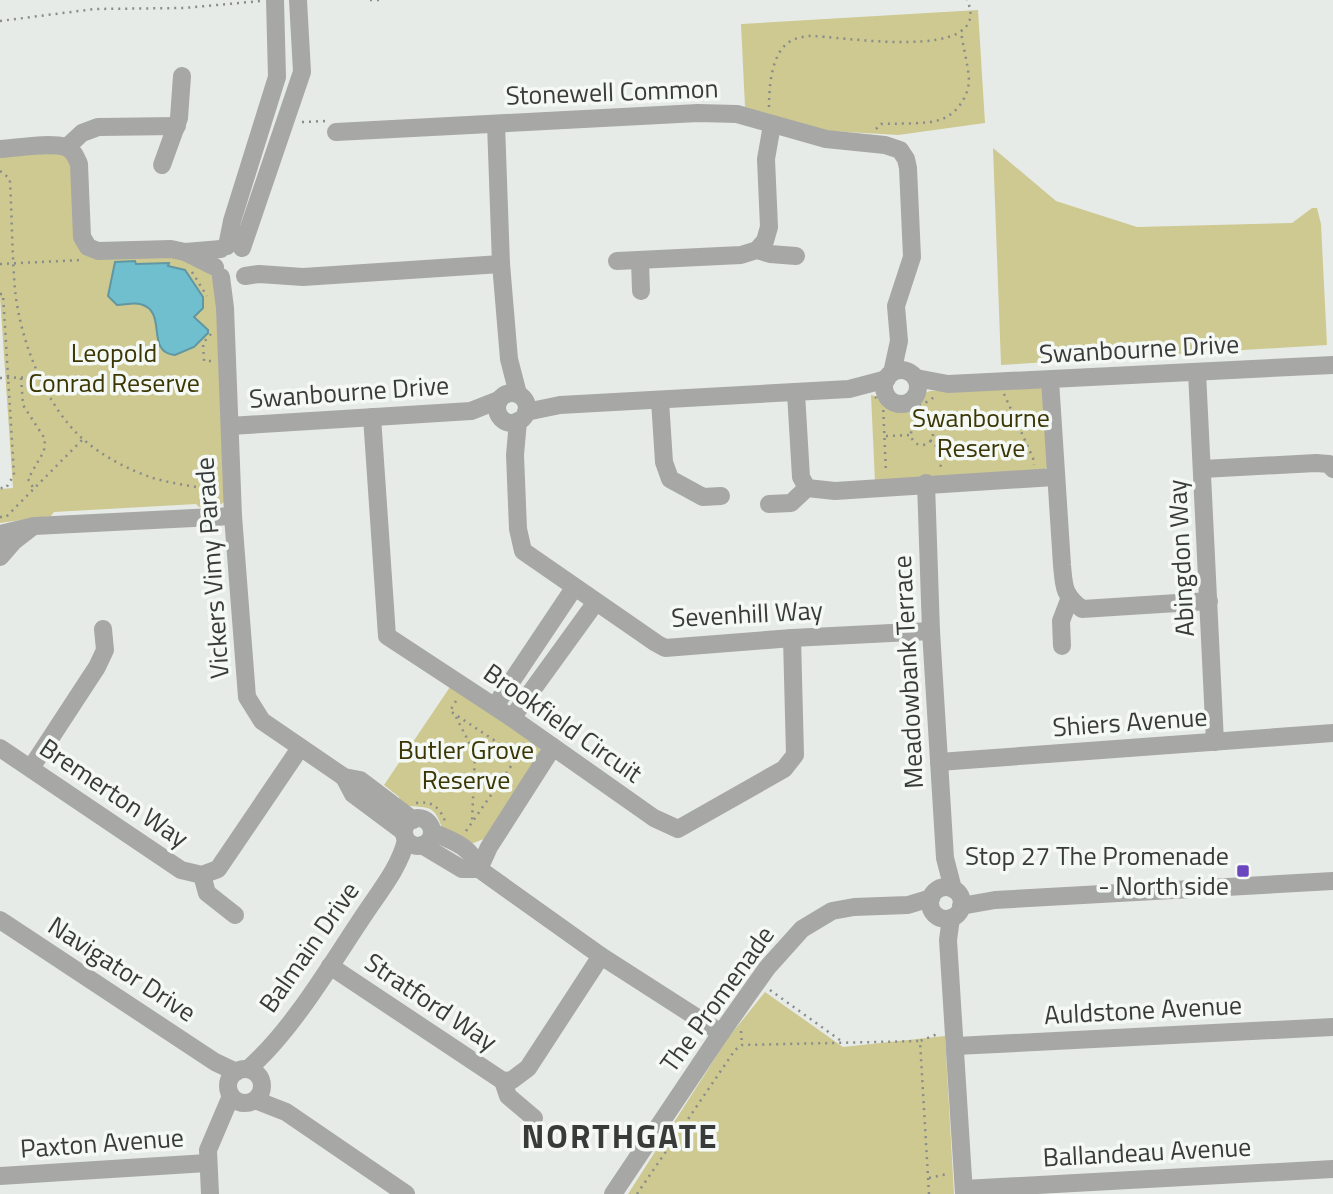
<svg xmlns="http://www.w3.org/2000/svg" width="1333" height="1194" viewBox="0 0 1333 1194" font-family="'Titillium Web',sans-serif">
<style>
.green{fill:#cec990}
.water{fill:#70bfcf;stroke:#6097a2;stroke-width:2}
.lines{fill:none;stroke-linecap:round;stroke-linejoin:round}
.path{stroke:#898c8a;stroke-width:2.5;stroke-dasharray:2 5;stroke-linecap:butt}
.minor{stroke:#a7a8a6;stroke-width:18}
.poi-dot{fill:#6b46bf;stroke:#f4f9f6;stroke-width:2.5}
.labels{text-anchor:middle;stroke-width:7;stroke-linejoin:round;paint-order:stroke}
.street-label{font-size:26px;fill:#393b3a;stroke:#f4f9f6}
.park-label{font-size:26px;fill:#3b3603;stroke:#f4f9f6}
.poi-label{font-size:26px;fill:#393b3a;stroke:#f4f9f6;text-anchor:end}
.district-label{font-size:33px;font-weight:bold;letter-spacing:2px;fill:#393b3a;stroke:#f4f9f6}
</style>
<rect width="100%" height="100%" fill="#e7ebe8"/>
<!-- green -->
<g class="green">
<polygon points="978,10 985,123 898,135 814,130 745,107 741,24"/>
<polygon points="993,148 1056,201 1137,227 1292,223 1312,208 1317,208 1321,224 1327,345 1001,365"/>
<polygon points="61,151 70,161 82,247 185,252 218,279 226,501 218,506 199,507 196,504 54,512 51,516 0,523 0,489 13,488 0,297 0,152"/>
<path d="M 1041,388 L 1044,390 L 1048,466 L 1042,472 L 875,482 L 871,395 C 885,397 898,414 913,405 C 920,400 921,394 930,391 Z"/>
<path d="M 452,684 L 539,746 L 541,751 L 484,839 L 471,844 L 442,828 C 433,799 423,811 401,804 L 399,797 L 384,785 Z"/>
<polygon points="765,992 843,1047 945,1036 954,1194 628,1194 728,1038"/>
</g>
<!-- water -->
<path class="water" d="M 135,261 L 136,264 L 169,263 L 168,266 L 185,270 L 203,297 L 203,308 L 194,317 L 208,330 L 208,333 L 194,347 L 175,355 C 144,352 169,311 140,304 C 133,302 124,305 117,305 L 108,296 L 115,262 Z"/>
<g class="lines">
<!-- path -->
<g class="path">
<polyline points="370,0 382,0"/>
<polyline points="0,21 95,9 184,8 261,1"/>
<path d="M 769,107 C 769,88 771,54 789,42 C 795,38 802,37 809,36 C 835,35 996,65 967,0"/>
<polyline points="302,122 327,121"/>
<path d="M 876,129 L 881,124 C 898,123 927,125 942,119 C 957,114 969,95 969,80 C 968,64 963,47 961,31"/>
<path d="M 0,171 L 9,178 L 10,182 C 12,218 12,254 15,290 C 20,339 45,406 83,439 C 102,456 129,470 153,478 C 174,484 196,487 217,490"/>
<polyline points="0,264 81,260"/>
<polyline points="192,272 207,296"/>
<polyline points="0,294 3,294 14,475 6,488 0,488"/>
<polyline points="211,334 203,343 204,361 212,361"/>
<polyline points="0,378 39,377"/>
<polyline points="21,378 23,405 45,439 44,451 28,479 34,489"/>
<polyline points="1004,394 1033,458 1034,465"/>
<path d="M 875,397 C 881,401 889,409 895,410 C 908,413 925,404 934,397"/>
<polyline points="883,403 886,473"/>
<circle cx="922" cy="434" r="11"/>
<polyline points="886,436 911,435"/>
<path d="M 930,440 C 941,449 940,458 941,471"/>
<polyline points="0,517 6,517 83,439"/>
<polyline points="456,701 450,711 518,756 524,746"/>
<polyline points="456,717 475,754 472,821"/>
<path d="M 416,803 C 431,801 439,806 445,821"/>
<polyline points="466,831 518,756"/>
<polyline points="770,990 844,1043"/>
<polyline points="741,1031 742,1045"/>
<polyline points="929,1178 947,1174"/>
<polyline points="637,1194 735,1050 742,1045 920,1041"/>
<polyline points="929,1194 920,1041 940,1033"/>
</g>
<!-- minor -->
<g class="minor">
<polyline points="496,124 501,264 509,359 518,394"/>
<polyline points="336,132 698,113 737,114 826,139 885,145 900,150 906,159 908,168 912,257 896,306 899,341 892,373"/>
<polyline points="67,147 82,133 98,127 177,126"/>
<path d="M 0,149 C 17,148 50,142 65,147 C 73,149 76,157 79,164 L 82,237 L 88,247 L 98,251 L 171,249 L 185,252 L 221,249"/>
<polyline points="162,165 179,118 182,76"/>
<polyline points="227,246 232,221 277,77 275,0"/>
<polyline points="242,248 302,72 298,0"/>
<polyline points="757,250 770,254 796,256"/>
<polyline points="185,252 215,267"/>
<polyline points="617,261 741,255 757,250 765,241 769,227 766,159 772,125"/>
<polyline points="640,261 641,291"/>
<polyline points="245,276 259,274 303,277 501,264"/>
<polyline points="221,277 225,308 233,516 247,697 262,721 344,777 360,780 413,820"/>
<circle cx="901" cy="387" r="17"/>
<polyline points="1197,372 1215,742"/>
<polyline points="916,378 948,384 1333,365"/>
<path d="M 1050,380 L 1062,565 C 1064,586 1063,595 1082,609 L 1209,601"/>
<circle cx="512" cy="408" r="15"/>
<polyline points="796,393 801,477 807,488 835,491 1054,477"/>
<polyline points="660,401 664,462 670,479 703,497 721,496"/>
<polyline points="526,412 560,405 849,389 887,379"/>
<polyline points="372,417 387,636 512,718 654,818 678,829 784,769 795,755 792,638"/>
<polyline points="518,421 515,455 518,529 523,551 656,643 665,648 792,638 931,631"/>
<polyline points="230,426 471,411 499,400"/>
<polyline points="1203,469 1316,463 1329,464 1333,469"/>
<polyline points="926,483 931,631 945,858 953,889"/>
<polyline points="769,504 791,503 807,488"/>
<polyline points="0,534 34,526 233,516"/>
<polyline points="0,557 13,542 31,528"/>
<polyline points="1062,646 1061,621 1069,600"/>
<polyline points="495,706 574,588"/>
<polyline points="512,718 596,602"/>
<polyline points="0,748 181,870 202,875 218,869 300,748"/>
<polyline points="939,762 1333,733"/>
<polyline points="31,768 97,667 105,650 103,629"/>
<polyline points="344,777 353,794 404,832"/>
<circle cx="418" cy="832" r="14"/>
<path d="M 432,832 C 453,841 471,846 479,869"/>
<polyline points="422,845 462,869 479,869 601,956 721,1033"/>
<polyline points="479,869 489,847 553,747"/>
<polyline points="202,875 207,893 235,915"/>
<circle cx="946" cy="903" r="16"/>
<polyline points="961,906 995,900 1333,881"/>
<polyline points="951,918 948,940 964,1194"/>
<polyline points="0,920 215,1062 236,1072"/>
<polyline points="330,966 503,1081 512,1080 528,1068 601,956"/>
<polyline points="956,1046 1333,1027"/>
<path d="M 248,1069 C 292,1031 331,964 364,915 C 379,892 400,867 406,840"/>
<circle cx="245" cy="1086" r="17"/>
<polyline points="503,1081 508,1096 534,1118"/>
<polyline points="255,1100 286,1112 406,1194"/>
<polyline points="0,1176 207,1163"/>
<polyline points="964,1189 1333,1169"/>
<polyline points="210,1194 208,1150 231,1096"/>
<polyline points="613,1194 721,1033 767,968 802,929 832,911 854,907 908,905 931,898"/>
</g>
</g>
<!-- markers -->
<rect class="poi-dot" x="1236" y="864" width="14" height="14" rx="3.5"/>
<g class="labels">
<!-- street labels -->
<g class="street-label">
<text transform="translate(612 92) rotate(-2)" y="9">Stonewell Common</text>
<text transform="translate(1139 349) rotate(-3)" y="9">Swanbourne Drive</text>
<text transform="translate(349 392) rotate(-4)" y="9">Swanbourne Drive</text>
<text transform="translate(1181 558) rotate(-93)" y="9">Abingdon Way</text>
<text transform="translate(212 568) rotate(-94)" y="9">Vickers Vimy Parade</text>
<text transform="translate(747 614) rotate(-3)" y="9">Sevenhill Way</text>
<text transform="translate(908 672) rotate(-93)" y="9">Meadowbank Terrace</text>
<text transform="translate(1130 722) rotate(-4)" y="9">Shiers Avenue</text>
<text transform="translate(563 723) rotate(35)" y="9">Brookfield Circuit</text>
<text transform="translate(114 793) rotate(34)" y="9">Bremerton Way</text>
<text transform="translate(309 947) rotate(-55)" y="9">Balmain Drive</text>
<text transform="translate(122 969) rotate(33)" y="9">Navigator Drive</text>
<text transform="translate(717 999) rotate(-54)" y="9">The Promenade</text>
<text transform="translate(431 1002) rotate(34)" y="9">Stratford Way</text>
<text transform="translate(1143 1010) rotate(-3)" y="9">Auldstone Avenue</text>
<text transform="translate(102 1143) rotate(-4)" y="9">Paxton Avenue</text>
<text transform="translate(1147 1152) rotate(-3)" y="9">Ballandeau Avenue</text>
</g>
<!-- park labels -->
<g class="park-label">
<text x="114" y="362">Leopold<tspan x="114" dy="30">Conrad Reserve</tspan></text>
<text x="981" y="427">Swanbourne<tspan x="981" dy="30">Reserve</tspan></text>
<text x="466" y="759">Butler Grove<tspan x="466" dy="30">Reserve</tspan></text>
</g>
<!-- poi labels -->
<g class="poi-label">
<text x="1229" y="865">Stop 27 The Promenade<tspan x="1229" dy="30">- North side</tspan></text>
</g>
<!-- district labels -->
<g class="district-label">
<text x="620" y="1148">NORTHGATE</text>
</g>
</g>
</svg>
